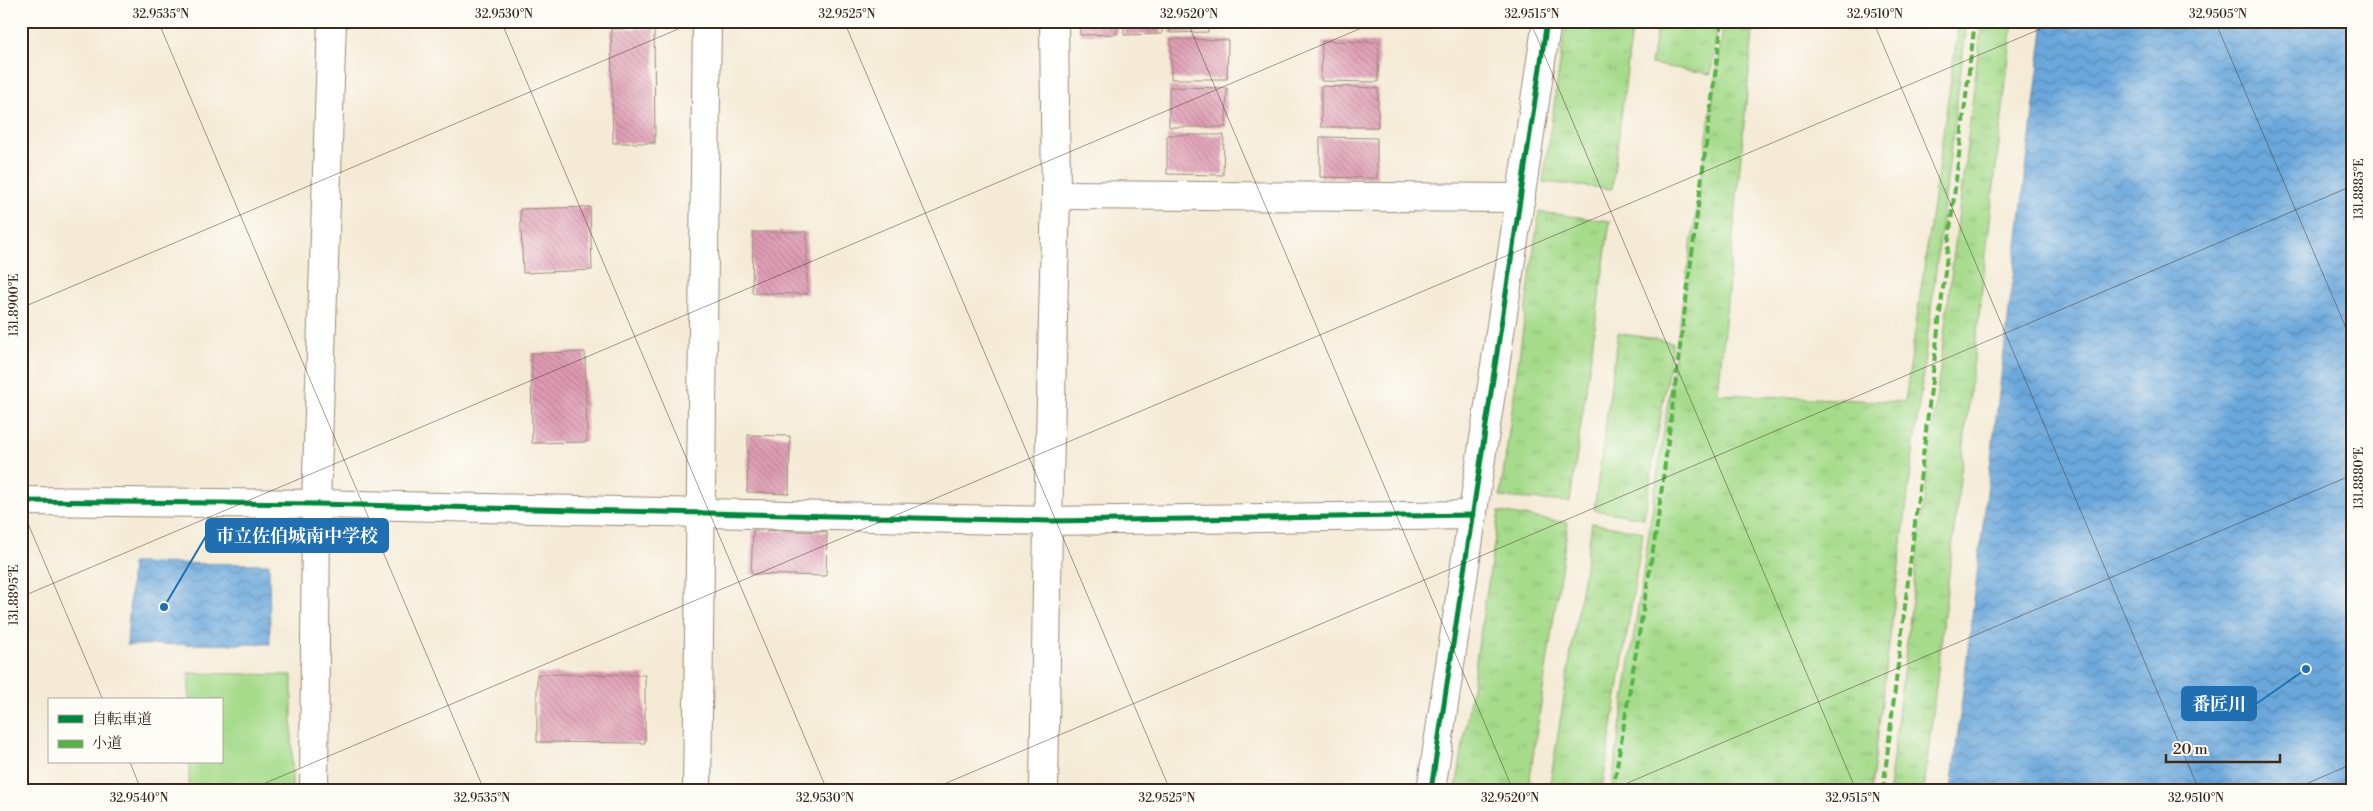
<svg xmlns="http://www.w3.org/2000/svg" width="2373" height="811" viewBox="0 0 2373 811" font-family="'Libre Bodoni','Noto Serif JP',serif">
<style>
.grass{fill:url(#grass-tufts);stroke:#708254}
.park{fill:#a6db8b;stroke:#708254}
.water{fill:url(#water-waves);stroke:#52687c}
.building{fill:url(#building-back-hatch)}
.lines{fill:none;stroke-linecap:round;stroke-linejoin:round}
.minor-casing{stroke:#988a7a;stroke-width:30}
.tertiary-casing{stroke:#988a7a;stroke-width:30}
.minor{stroke:#fff;stroke-width:28}
.tertiary{stroke:#fff;stroke-width:28}
.quiet{stroke:#57b245;stroke-width:4;stroke-dasharray:8 4;stroke-linecap:butt}
.cycleway-casing{stroke:#fdfcf7;stroke-width:8}
.cycleway{stroke:#00873e;stroke-width:5}
.ticks{fill:none;stroke:#3b2a1e;stroke-width:1;stroke-opacity:0.45}
.leader{fill:none;stroke:#1f6fb2;stroke-width:2}
.callout-dot{fill:#1f6fb2;stroke:#fdfcf7;stroke-width:2}
.callout{fill:#1f6fb2;stroke:#1f6fb2;stroke-width:2}
.callout-label{font-size:18px;text-anchor:middle;font-weight:bold;fill:#fff}
.neatline{fill:none;stroke:#3b2a1e;stroke-width:2}
.ticks-label{font-size:12px;text-anchor:middle;fill:#3b2a1e}
</style>
<defs>
<pattern id="grass-tufts" width="24" height="20" patternUnits="userSpaceOnUse" patternTransform="scale(1.25)"><rect width="24" height="20" fill="#a6db8b"/><path d="M3 7l-1-3M5 7V3M7 7l1-3M15 17l-1-3M17 17v-4M19 17l1-3" fill="none" stroke="#90bc78"/></pattern>
<pattern id="water-waves" width="16" height="10" patternUnits="userSpaceOnUse" patternTransform="scale(1.25)"><rect width="16" height="10" fill="#6aa7db"/><path d="M0 5q4-4 8 0t8 0" fill="none" stroke="#5888b1"/></pattern>
<pattern id="building-back-hatch" width="6" height="6" patternUnits="userSpaceOnUse" patternTransform="scale(1.25)"><rect width="6" height="6" fill="#df9bb3"/><path d="M-1 5l2 2M0 0l6 6M5-1l2 2" fill="none" stroke="#b67f91"/></pattern>
</defs>
<rect width="100%" height="100%" fill="#fdfcf7"/>
<filter id="ink" filterUnits="userSpaceOnUse"><feTurbulence type="fractalNoise" baseFrequency=".02" numOctaves="2"/><feDisplacementMap in="SourceGraphic" scale="10" xChannelSelector="R" yChannelSelector="G"/><feConvolveMatrix kernelMatrix="1 2 1 2 8 2 1 2 1" color-interpolation-filters="sRGB"/></filter>
<filter id="wash" filterUnits="userSpaceOnUse"><feTurbulence type="fractalNoise" baseFrequency=".0096" numOctaves="4" result="noise"/><feDisplacementMap in="SourceGraphic" scale="20" xChannelSelector="R" yChannelSelector="G"/><feGaussianBlur stdDeviation="1.12" result="paint"/><feColorMatrix in="noise" values="0 0 0 0 0 0 0 0 0 0 0 0 0 0 0 0 0 1.4 0 .05"/><feComposite in="paint" operator="in"/></filter>
<g filter="url(#wash)">
<rect width="100%" height="100%" fill="#f4ead5"/>
<!-- grass -->
<g class="grass">
<polygon points="1566,21 1633,21 1612,189 1543,182"/>
<polygon points="1658,21 1718,21 1711,74 1651,64"/>
<polygon points="1724,21 1754,21 1718,394 1905,402 1959,21 1967,21 1871,790 1611,790"/>
<polygon points="1982,21 2013,21 1924,790 1889,790"/>
<polygon points="1539,212 1610,221 1570,502 1500,497"/>
<polygon points="1618,333 1673,342 1644,518 1594,510"/>
<polygon points="1499,512 1568,523 1528,790 1456,790"/>
<polygon points="1592,523 1643,532 1602,790 1549,790"/>
</g>
<!-- park -->
<polygon class="park" points="189,673 292,675 292,790 189,790 189,762 221,762 221,700 189,700"/>
<!-- water -->
<g class="water">
<polygon points="2044,21 2352,21 2352,790 1951,790"/>
<polygon points="132,563 269,564 270,644 127,645"/>
</g>
<g id="blocks">
<!-- building -->
<g class="building">
<polygon points="1079,21 1117,21 1117,34 1080,35"/>
<polygon points="1124,21 1162,21 1162,34 1124,35"/>
<polygon points="1169,21 1208,21 1208,32 1170,33"/>
<polygon points="654,28 655,143 613,143 611,29"/>
<polygon points="1171,39 1228,40 1227,79 1171,79"/>
<polygon points="1322,41 1379,42 1378,82 1321,81"/>
<polygon points="1321,86 1378,88 1378,127 1321,127"/>
<polygon points="1169,87 1227,88 1226,127 1169,127"/>
<polygon points="1167,135 1224,135 1223,175 1167,174"/>
<polygon points="1320,137 1377,138 1377,178 1320,177"/>
<polygon points="590,207 592,270 523,273 520,209"/>
<polygon points="753,232 807,232 807,294 752,293"/>
<polygon points="585,352 587,442 532,443 531,353"/>
<polygon points="748,435 790,436 789,494 747,492"/>
<polygon points="753,530 827,532 826,576 751,574"/>
<polygon points="537,674 645,675 645,743 537,742"/>
</g>
</g>
</g>
<g filter="url(#ink)">
<use href="#blocks" fill-opacity="0" stroke="#988a7a" stroke-width="1"/>
<g class="lines">
<!-- minor casing -->
<g class="minor-casing">
<g id="minor">
<polyline points="1056,195 1521,198"/>
<polyline points="21,501 316,504 1048,521 1473,515"/>
<polyline points="314,790 316,504 332,21"/>
<polyline points="1044,790 1048,521 1056,195 1054,21"/>
<polyline points="1431,790 1547,21"/>
</g>
</g>
<!-- tertiary casing -->
<g class="tertiary-casing">
<polyline id="tertiary" points="697,790 707,21"/>
</g>
<!-- minor -->
<use href="#minor" class="minor"/>
<!-- tertiary -->
<use href="#tertiary" class="tertiary"/>
<!-- quiet -->
<g class="quiet">
<polyline points="1613,790 1657,526 1722,21"/>
<polyline points="1883,790 1975,21"/>
</g>
<!-- cycleway casing -->
<g class="cycleway-casing">
<g id="cycleway">
<polyline points="21,501 316,504 1048,521 1473,515"/>
<polyline points="1431,790 1547,21"/>
</g>
</g>
<!-- cycleway -->
<use href="#cycleway" class="cycleway"/>
</g>
</g>
<!-- ticks -->
<path class="ticks" d="M 158,21 L 484,790M 501,21 L 827,790M 844,21 L 1170,790M 1187,21 L 1513,790M 1530,21 L 1856,790M 1873,21 L 2199,790M 2215,21 L 2352,342M 21,308 L 697,21M 21,507 L 103,700M 21,597 L 1378,21M 130,762 L 141,790M 249,790 L 2059,21M 930,790 L 2352,186M 1611,790 L 2352,475M 2292,790 L 2352,764"/>
<!-- callouts -->
<path class="leader" d="M164 607L206 536M2306 669L2256 704"/>
<g class="callout-dot">
<circle cx="164" cy="607" r="5"/>
<circle cx="2306" cy="669" r="5"/>
</g>
<g class="callout">
<rect x="206" y="519" width="182" height="33" rx="5"/>
<rect x="2182" y="687" width="74" height="33" rx="5"/>
</g>
<g class="callout-label">
<text x="297" y="542">市立佐伯城南中学校</text>
<text x="2219" y="710">番匠川</text>
</g>
<!-- margin -->
<rect width="2373" height="811" fill="none" stroke="#fdfcf7" stroke-width="55"/>
<!-- legend -->
<rect x="48" y="698" width="175" height="65" fill="#fdfcf7" stroke="#afa8a0"/>
<rect x="58" y="715" width="25" height="8" fill="#00873e" stroke="#afa8a0"/>
<text x="92" y="724" font-size="15" fill="#3b2a1e">自転車道</text>
<rect x="58" y="740" width="25" height="8" fill="#57b245" stroke="#afa8a0"/>
<text x="92" y="748" font-size="15" fill="#3b2a1e">小道</text>
<!-- scale -->
<path d="M2166 754v8h114v-8" fill="none" stroke="#3b2a1e" stroke-width="2.5"/>
<text x="2173" y="754" font-size="15" fill="#3b2a1e" stroke="#fdfcf7" stroke-width="4" paint-order="stroke">20 m</text>
<rect x="28" y="28" width="2318" height="756" class="neatline"/>
<g class="ticks-label">
<text x="161" y="18">32.9535°N</text>
<text x="504" y="18">32.9530°N</text>
<text x="847" y="18">32.9525°N</text>
<text x="1189" y="18">32.9520°N</text>
<text x="1532" y="18">32.9515°N</text>
<text x="1875" y="18">32.9510°N</text>
<text x="2218" y="18">32.9505°N</text>
<text transform="translate(2359 189) rotate(-90)" y="4">131.8885°E</text>
<text transform="translate(14 305) rotate(-90)" y="4">131.8900°E</text>
<text transform="translate(2359 478) rotate(-90)" y="4">131.8880°E</text>
<text transform="translate(14 595) rotate(-90)" y="4">131.8895°E</text>
<text x="139" y="802">32.9540°N</text>
<text x="482" y="802">32.9535°N</text>
<text x="825" y="802">32.9530°N</text>
<text x="1167" y="802">32.9525°N</text>
<text x="1510" y="802">32.9520°N</text>
<text x="1853" y="802">32.9515°N</text>
<text x="2196" y="802">32.9510°N</text>
</g>
</svg>
